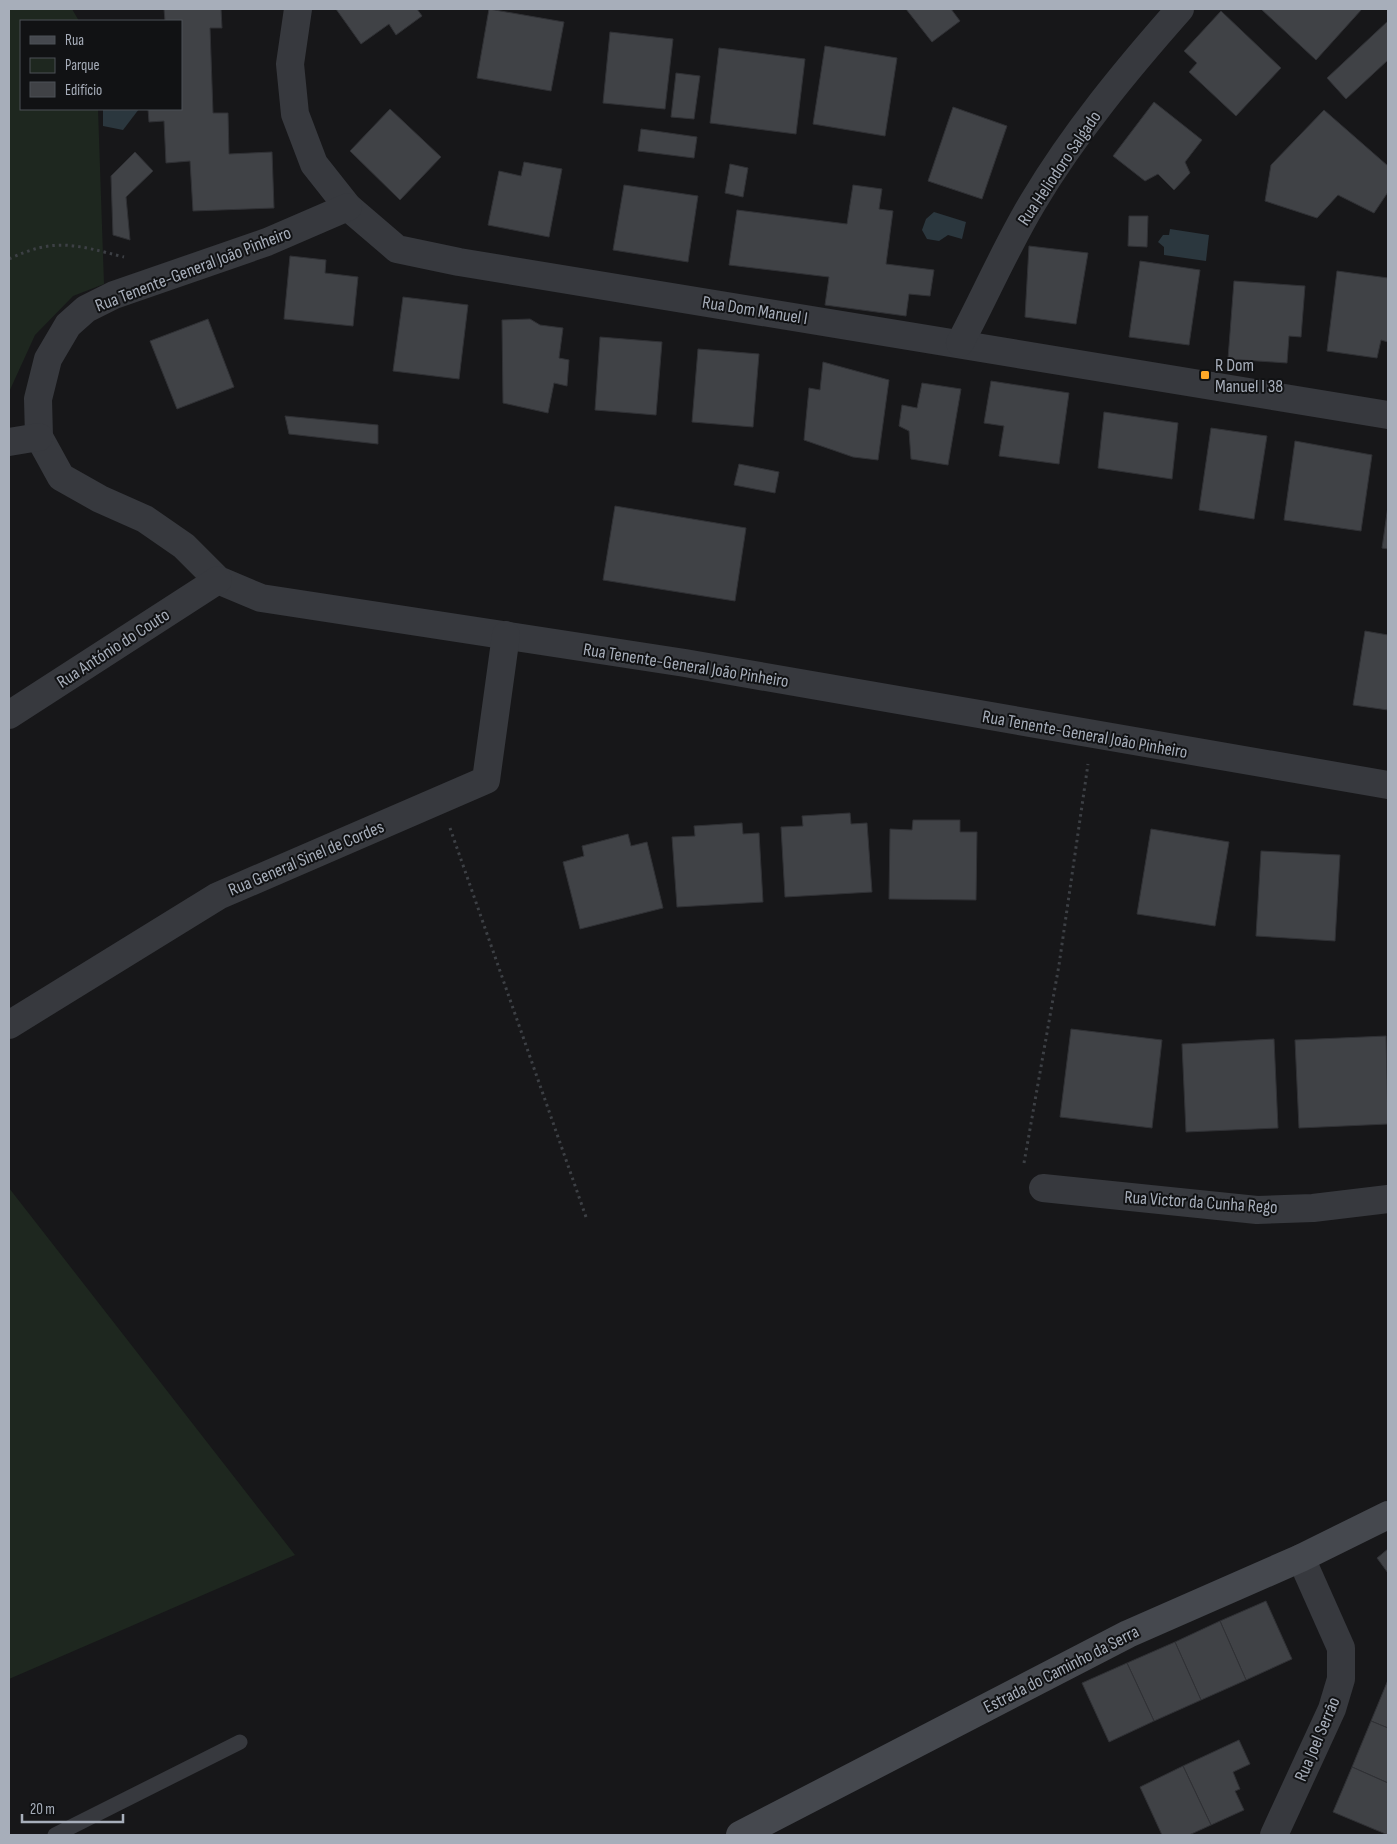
<svg xmlns="http://www.w3.org/2000/svg" width="1397" height="1844" viewBox="0 0 1397 1844" font-family="'Sofia Sans Condensed',sans-serif">
<style>
.green{fill:#1e271f}
.water{fill:#2b373e}
.building{fill:#404246;stroke:#303135}
.lines{fill:none;stroke-linecap:round;stroke-linejoin:round}
.path{stroke:#3d4045;stroke-width:3;stroke-dasharray:2.5 4;stroke-linecap:butt}
.lane{stroke:#37393e;stroke-width:15}
.street{stroke:#37393e;stroke-width:28}
.secondary{stroke:#45484e;stroke-width:28}
.poi-dot{fill:#ffa828;stroke:#111214;stroke-width:2}
.labels{text-anchor:middle;stroke-width:4;stroke-linejoin:round;paint-order:stroke}
.street-label{font-size:18px;fill:#a7aeba;stroke:#111214}
.poi-label{font-size:18px;fill:#a7aeba;stroke:#111214;text-anchor:start}
</style>
<rect width="100%" height="100%" fill="#171719"/>
<!-- green -->
<g class="green">
<polygon points="9,9 72,9 79,21 21,21 21,109 98,109 104,284 73,296 35,335 9,392"/>
<polygon points="9,1188 295,1555 9,1679"/>
</g>
<!-- water -->
<g class="water">
<polygon points="103,109 139,109 123,130 103,126"/>
<polygon points="934,212 966,222 962,239 948,235 939,241 927,239 922,230 926,219"/>
<polygon points="1170,229 1209,235 1206,261 1164,255 1164,247 1158,242 1163,235 1169,235"/>
</g>
<!-- building -->
<g class="building">
<polygon points="164,9 221,9 222,28 210,28 213,113 228,113 229,154 272,152 274,208 193,211 190,161 166,163 164,121 149,122 148,109 181,109 181,21 165,21"/>
<polygon points="336,9 417,9 422,16 396,35 389,24 361,44"/>
<polygon points="489,9 564,22 551,91 477,78"/>
<polygon points="906,9 951,9 960,21 932,42"/>
<polygon points="1261,9 1362,9 1316,60"/>
<polygon points="1221,11 1281,68 1236,116 1189,72 1197,63 1184,51"/>
<polygon points="1388,21 1388,60 1346,99 1327,78"/>
<polygon points="610,32 673,39 665,109 603,103"/>
<polygon points="825,46 897,58 885,136 813,124"/>
<polygon points="719,48 805,59 796,134 710,123"/>
<polygon points="676,73 700,76 694,119 671,117"/>
<polygon points="1154,102 1202,140 1185,162 1190,173 1174,190 1158,174 1145,181 1113,156"/>
<polygon points="953,107 1007,126 982,199 928,181"/>
<polygon points="390,109 441,157 400,200 350,151"/>
<polygon points="1324,110 1388,166 1388,192 1374,213 1338,195 1317,218 1265,201 1271,165"/>
<polygon points="641,129 697,137 694,158 638,151"/>
<polygon points="135,152 153,171 126,197 130,240 113,235 111,176"/>
<polygon points="524,162 562,169 549,237 488,225 499,171 521,176"/>
<polygon points="730,164 748,168 743,197 725,193"/>
<polygon points="624,185 698,196 688,262 613,250"/>
<polygon points="853,185 882,189 879,209 893,211 886,264 934,270 930,296 909,294 906,316 825,305 829,277 729,265 737,210 847,224"/>
<polygon points="1129,216 1148,216 1147,247 1128,246"/>
<polygon points="1029,246 1088,253 1076,324 1025,317"/>
<polygon points="290,256 326,260 325,273 358,277 353,326 284,319"/>
<polygon points="1140,261 1200,270 1189,345 1129,337"/>
<polygon points="1337,271 1388,278 1388,342 1381,340 1377,358 1327,351"/>
<polygon points="1234,281 1305,286 1301,337 1289,336 1287,363 1228,359"/>
<polygon points="403,297 468,305 459,379 393,371"/>
<polygon points="208,319 234,387 177,409 150,341"/>
<polygon points="530,319 540,325 563,328 559,358 569,360 567,386 554,383 548,413 503,403 502,320"/>
<polygon points="600,337 662,342 656,415 595,410"/>
<polygon points="698,349 759,354 753,427 692,422"/>
<polygon points="823,362 889,380 878,460 853,457 804,440 809,388 820,390"/>
<polygon points="991,381 1069,393 1059,464 999,456 1004,426 984,423"/>
<polygon points="922,383 961,389 948,465 911,459 909,431 899,426 902,405 917,408"/>
<polygon points="1104,412 1178,423 1172,479 1098,468"/>
<polygon points="285,416 378,425 378,444 289,434"/>
<polygon points="1211,428 1267,436 1254,519 1199,510"/>
<polygon points="1295,441 1372,455 1361,531 1284,520"/>
<polygon points="739,464 779,472 775,493 734,485"/>
<polygon points="615,506 746,528 735,601 603,580"/>
<polygon points="1388,506 1388,549 1382,548"/>
<polygon points="1365,631 1388,635 1388,710 1353,705"/>
<polygon points="850,813 851,824 867,823 872,892 785,897 781,827 803,826 802,816"/>
<polygon points="913,820 960,820 960,832 977,832 976,900 889,899 890,829 912,830"/>
<polygon points="742,823 743,834 759,833 763,902 677,907 672,837 695,836 694,826"/>
<polygon points="1151,829 1229,842 1215,926 1137,914"/>
<polygon points="628,834 631,846 647,842 663,908 580,929 563,862 584,856 582,846"/>
<polygon points="1261,851 1340,855 1335,941 1256,936"/>
<polygon points="1071,1029 1162,1040 1152,1128 1060,1117"/>
<polygon points="1386,1036 1388,1124 1299,1128 1295,1040"/>
<polygon points="1274,1039 1278,1128 1186,1132 1182,1044"/>
<polygon points="1388,1549 1388,1573 1377,1558"/>
<polygon points="1266,1601 1292,1659 1246,1680 1220,1621"/>
<polygon points="1220,1621 1246,1680 1201,1700 1175,1642"/>
<polygon points="1175,1642 1201,1700 1154,1721 1127,1663"/>
<polygon points="1127,1663 1154,1721 1109,1742 1082,1683"/>
<polygon points="1388,1680 1388,1728 1371,1721"/>
<polygon points="1371,1721 1388,1728 1388,1783 1352,1767"/>
<polygon points="1239,1740 1250,1764 1233,1772 1240,1789 1235,1791 1244,1810 1211,1825 1183,1766"/>
<polygon points="1183,1766 1211,1825 1189,1835 1162,1835 1140,1787"/>
<polygon points="1352,1767 1388,1783 1388,1835 1333,1812"/>
</g>
<g class="lines">
<!-- path -->
<g class="path">
<path d="M 9,259 C 55,237 76,245 124,257"/>
<polyline points="450,828 586,1217"/>
<polyline points="1024,1163 1059,965 1088,764"/>
</g>
<!-- lane -->
<polyline class="lane" points="55,1835 240,1742"/>
<!-- street -->
<g class="street">
<polyline points="298,9 290,64 295,114 314,164 348,207 397,249 459,262 1388,415"/>
<polyline points="348,207 267,242 114,295 86,309 68,325 48,359 38,399 39,437 61,477 100,499 145,519 184,546 218,580 261,598 685,663 1388,785"/>
<path d="M 960,343 C 985,296 1006,247 1033,202 C 1074,133 1127,69 1180,9"/>
<polyline points="9,442 39,437"/>
<polyline points="9,715 218,580"/>
<polyline points="9,1025 218,896 486,780 506,635"/>
<polyline points="1043,1188 1257,1210 1313,1208 1388,1199"/>
<polyline points="1274,1835 1332,1709 1341,1679 1341,1648 1301,1558"/>
</g>
<!-- secondary -->
<polyline class="secondary" points="740,1835 1128,1634 1301,1558 1388,1515"/>
</g>
<!-- markers -->
<rect class="poi-dot" x="1200" y="370" width="10" height="10" rx="2.5"/>
<g class="labels">
<!-- street labels -->
<g class="street-label">
<text transform="translate(1059 168) rotate(-56)" y="6">Rua Heliodoro Salgado</text>
<text transform="translate(193 269) rotate(-21)" y="6">Rua Tenente-General João Pinheiro</text>
<text transform="translate(755 310) rotate(9)" y="6">Rua Dom Manuel I</text>
<text transform="translate(113 648) rotate(-33)" y="6">Rua António do Couto</text>
<text transform="translate(686 665) rotate(9)" y="6">Rua Tenente-General João Pinheiro</text>
<text transform="translate(1085 734) rotate(10)" y="6">Rua Tenente-General João Pinheiro</text>
<text transform="translate(306 858) rotate(-23)" y="6">Rua General Sinel de Cordes</text>
<text transform="translate(1201 1202) rotate(4)" y="6">Rua Victor da Cunha Rego</text>
<text transform="translate(1061 1669) rotate(-27)" y="6">Estrada do Caminho da Serra</text>
<text transform="translate(1317 1739) rotate(-67)" y="6">Rua Joel Serrão</text>
</g>
<!-- poi labels -->
<g class="poi-label">
<text x="1215" y="371">R Dom<tspan x="1215" dy="21">Manuel I 38</tspan></text>
</g>
</g>
<!-- border -->
<rect width="1397" height="1844" fill="none" stroke="#a7aeba" stroke-width="20"/>
<!-- legend -->
<rect x="20" y="20" width="162" height="90" fill="#111214" stroke="#4d5056"/>
<rect x="30" y="36" width="25" height="8" fill="#45484e" stroke="#4d5056"/>
<text x="65" y="45" font-size="15" fill="#a7aeba">Rua</text>
<rect x="30" y="58" width="25" height="15" fill="#1e271f" stroke="#4d5056"/>
<text x="65" y="70" font-size="15" fill="#a7aeba">Parque</text>
<rect x="30" y="82" width="25" height="15" fill="#404246" stroke="#4d5056"/>
<text x="65" y="95" font-size="15" fill="#a7aeba">Edifício</text>
<!-- scale -->
<path d="M22 1814v8h101v-8" fill="none" stroke="#a7aeba" stroke-width="2.5"/>
<text x="30" y="1814" font-size="15" fill="#a7aeba" stroke="#111214" stroke-width="4" paint-order="stroke">20 m</text>
</svg>
